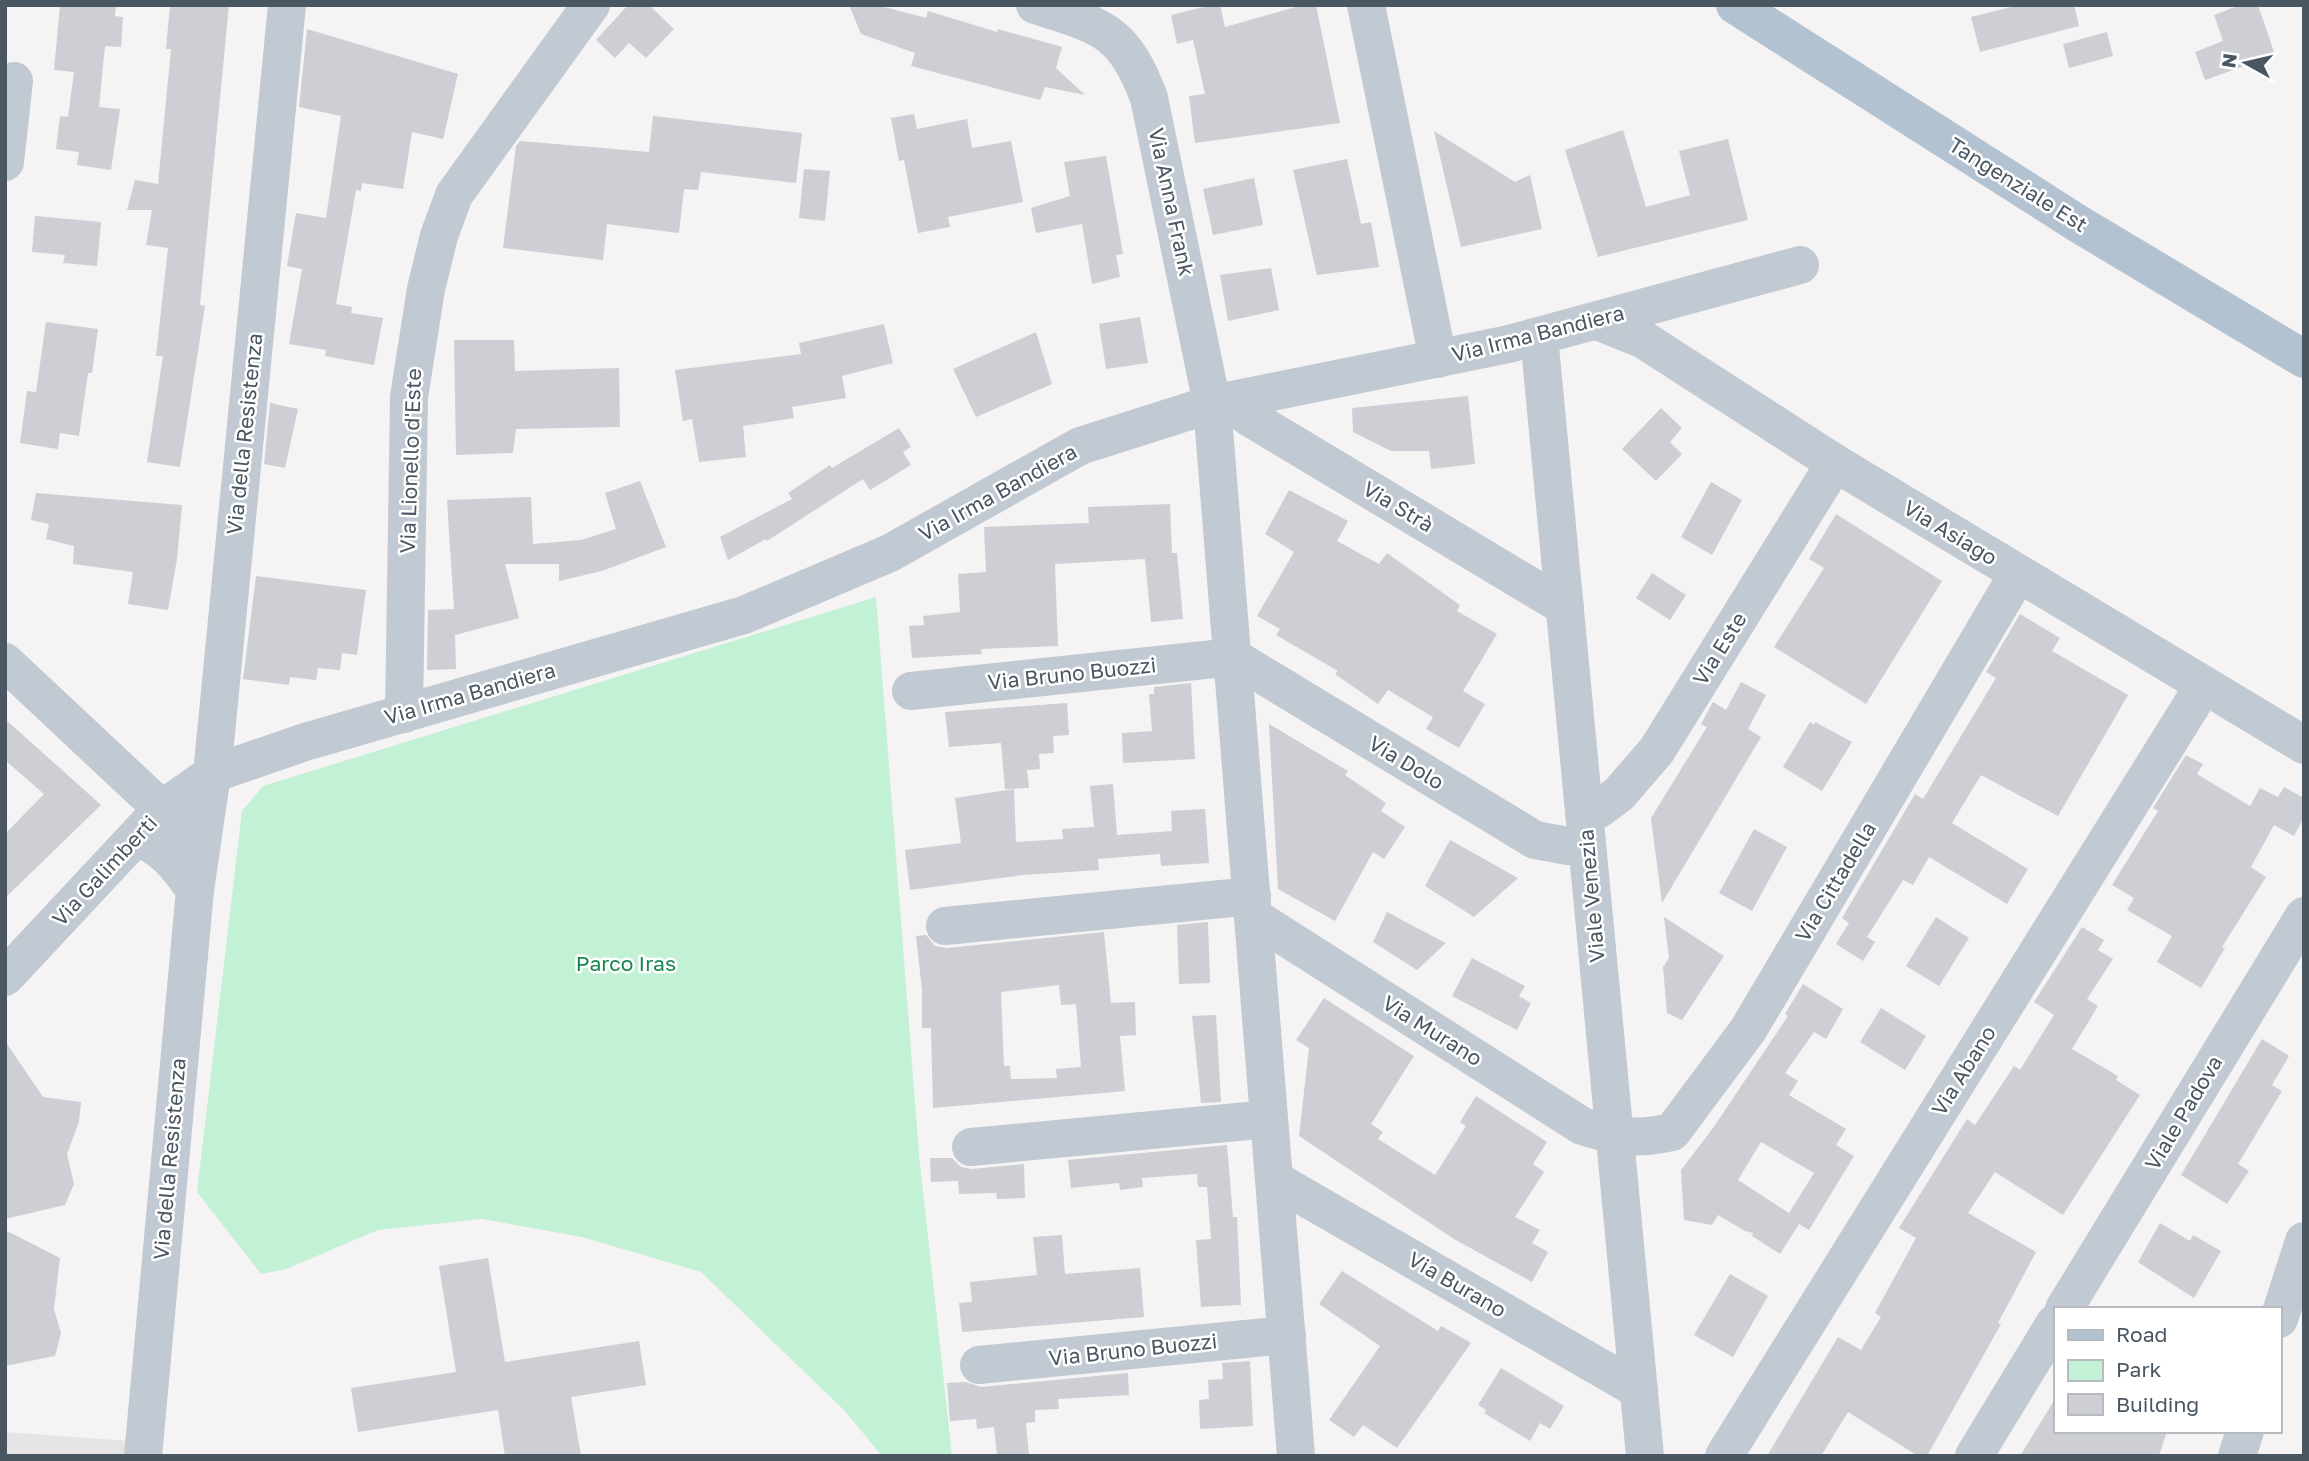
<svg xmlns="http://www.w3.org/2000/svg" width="2309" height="1461" viewBox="0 0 2309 1461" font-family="'Golos Text',sans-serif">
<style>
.education{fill:#e6e4e5}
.green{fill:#c3f1d5}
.building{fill:#cdcfd5;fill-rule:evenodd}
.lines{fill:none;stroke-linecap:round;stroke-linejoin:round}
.minor{stroke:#c1cad2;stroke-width:38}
.major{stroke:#b3c2d1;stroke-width:38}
.labels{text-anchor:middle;stroke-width:5;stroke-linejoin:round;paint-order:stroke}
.street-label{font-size:21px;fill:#4a5661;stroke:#fff}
.park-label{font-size:21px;fill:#17864f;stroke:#fff}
</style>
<rect width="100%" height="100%" fill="#f5f3f3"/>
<!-- education -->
<polygon class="education" points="5,1432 130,1441 128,1456 5,1456"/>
<!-- green -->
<polygon class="green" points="876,597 919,1154 952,1456 882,1456 845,1411 701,1272 582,1237 482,1219 378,1230 286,1269 261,1274 197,1192 242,811 263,786"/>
<!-- building -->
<g class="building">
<polygon points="60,5 116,5 115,16 123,17 121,47 105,46 99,107 120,109 111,170 77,165 79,152 56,149 60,116 68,117 74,72 54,70"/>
<polygon points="170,5 229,5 200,305 205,306 180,467 147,462 163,356 156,356 168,248 146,245 152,210 127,210 135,180 158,184 171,49 166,49"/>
<polygon points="628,5 649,5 674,29 646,58 629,43 615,58 596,40"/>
<polygon points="849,5 877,5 926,18 928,11 997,32 998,29 1062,47 1056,68 1085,95 1045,87 1040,100 911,66 915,53 861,34"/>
<polygon points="1212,5 1220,5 1225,27 1303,5 1316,5 1340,123 1195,143 1189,96 1205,94 1193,40 1177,44 1171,15"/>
<polygon points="2019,5 2074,5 2079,26 1980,52 1971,17"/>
<polygon points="2240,5 2258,5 2275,55 2205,80 2195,52 2223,41 2214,15"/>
<polygon points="307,29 458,74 443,139 412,132 403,189 362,183 361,191 356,190 336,304 352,307 351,313 383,318 374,365 325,356 326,350 289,344 302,269 287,266 296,213 326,218 341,116 299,107"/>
<polygon points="2107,32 2113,56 2069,68 2063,44"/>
<polygon points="914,114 917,129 967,119 972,148 1011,141 1023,202 948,217 950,227 918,233 904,160 899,161 891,118"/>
<polygon points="653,116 802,133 796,183 701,172 698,190 684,189 679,233 607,224 603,260 503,248 516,146 520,141 649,152"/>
<polygon points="1623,130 1646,207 1690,195 1679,151 1728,139 1748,220 1598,257 1565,150"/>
<polygon points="1434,131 1515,182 1530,175 1542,229 1461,247"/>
<polygon points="1106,156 1123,254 1116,255 1120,277 1092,284 1082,224 1036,233 1031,208 1070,196 1064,162"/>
<polygon points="1347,159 1361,224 1371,222 1379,267 1317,275 1293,170"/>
<polygon points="804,169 830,171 825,221 799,218"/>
<polygon points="1254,178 1263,225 1213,235 1203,189"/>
<polygon points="35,216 101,222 97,266 63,263 65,255 32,252"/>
<polygon points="1271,268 1279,310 1228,321 1220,275"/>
<polygon points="1140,317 1148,363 1106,369 1099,324"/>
<polygon points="46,322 98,329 92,373 88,373 79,436 60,433 58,449 20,443 27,391 36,392"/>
<polygon points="884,324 893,363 842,376 846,398 792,407 794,418 743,426 746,457 699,462 692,419 683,421 675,370 801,354 799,343"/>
<polygon points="1036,332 1052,384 976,417 953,369"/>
<polygon points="454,340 514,340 515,371 619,368 620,427 516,429 513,453 456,455"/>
<polygon points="1468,396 1475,464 1431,469 1429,451 1391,451 1353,432 1352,408"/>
<polygon points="270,403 298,409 285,468 264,464"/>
<polygon points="1661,408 1682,428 1670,442 1682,454 1656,481 1622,449"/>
<polygon points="899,428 911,447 903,452 911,465 870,490 863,479 767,541 766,539 728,560 720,537 792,499 788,493 830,465 832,468"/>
<polygon points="640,481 666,547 602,571 559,581 559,564 505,564 519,618 455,635 456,669 427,670 428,610 454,609 447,500 531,497 533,544 581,540 616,529 605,493"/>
<polygon points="1711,482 1742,500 1712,555 1681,537"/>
<polygon points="1289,490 1348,521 1337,541 1379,564 1387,553 1460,605 1457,611 1497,634 1463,691 1485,704 1459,748 1426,729 1433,717 1388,690 1378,704 1335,674 1338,671 1276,635 1280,629 1257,616 1294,552 1265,534"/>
<polygon points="36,493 182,505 177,559 168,610 128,604 133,572 73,564 74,546 46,539 49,524 31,520"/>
<polygon points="1170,504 1172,553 1177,553 1183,619 1151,622 1145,559 1055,564 1058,646 981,649 982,654 912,658 909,626 924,625 923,616 960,612 958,574 986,572 984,527 1089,523 1088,507"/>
<polygon points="1836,514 1942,581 1866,704 1774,647 1824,568 1809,559"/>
<polygon points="1652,573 1686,595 1670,620 1636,598"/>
<polygon points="256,576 366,590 357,655 342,653 340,670 318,668 316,680 290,677 289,685 243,679"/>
<polygon points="2020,614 2060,638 2052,651 2128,695 2058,816 1981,775 1952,823 2028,869 2007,904 1929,857 1913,885 1903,880 1867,937 1875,942 1863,961 1836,944 1849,923 1842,918 1915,794 1923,799 1996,678 1986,672"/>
<polygon points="1741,682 1766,695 1748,729 1761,737 1662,903 1651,818 1707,727 1701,724 1713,702 1726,710"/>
<polygon points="1191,683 1195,759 1123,763 1122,733 1152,731 1149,694 1154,694 1154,687"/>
<polygon points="1067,703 1069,735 1053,736 1054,753 1039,754 1040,769 1027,770 1029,788 1005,789 1001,743 949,747 945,712"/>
<polygon points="5,719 101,805 5,898 5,834 44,794 5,760"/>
<polygon points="1810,722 1814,725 1815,722 1852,742 1822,791 1783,767"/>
<polygon points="1269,724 1348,771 1345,775 1386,803 1381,811 1405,827 1384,859 1373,852 1335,921 1278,889"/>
<polygon points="2186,755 2203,764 2197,774 2250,806 2260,788 2278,797 2284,787 2304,798 2304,817 2294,836 2274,825 2251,867 2266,877 2222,947 2225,948 2201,988 2157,962 2172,936 2127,910 2134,898 2112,885 2158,811 2153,808"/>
<polygon points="1113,784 1117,835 1172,831 1171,811 1205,809 1209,863 1161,866 1160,854 1098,859 1099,870 1023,875 910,890 905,850 961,843 955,798 1014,789 1016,842 1063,839 1062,829 1094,827 1090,786"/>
<polygon points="1754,829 1787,847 1752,911 1719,893"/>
<polygon points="1450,840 1518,878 1474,917 1425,886"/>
<polygon points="1387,912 1415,927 1446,943 1417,970 1373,942"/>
<polygon points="1664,917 1724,956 1682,1020 1667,1013 1663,967 1669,958"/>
<polygon points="1936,917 1969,938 1939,986 1906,966"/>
<polygon points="1208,922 1210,983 1179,984 1177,925"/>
<polygon points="2082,927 2104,940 2098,950 2113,959 2087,999 2098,1006 2072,1049 2118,1076 2116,1080 2140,1095 2063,1215 1995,1172 1968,1213 2036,1252 1998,1323 2001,1324 1927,1456 1918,1456 1848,1412 1821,1456 1767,1456 1838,1337 1861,1350 1881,1317 1875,1313 1916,1238 1899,1228 1967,1119 1975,1125 2014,1066 2020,1070 2054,1015 2034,1002"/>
<path d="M 1104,932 L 1111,1003 L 1135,1002 L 1136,1035 L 1120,1036 L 1125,1091 L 933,1108 L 931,1028 L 922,1028 L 922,990 L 916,936 L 926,935 L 935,946 L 947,948 ZM 1059,985 L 1061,1005 L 1076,1004 L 1081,1067 L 1056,1069 L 1057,1078 L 1011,1079 L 1010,1066 L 1004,1066 L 1001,992 Z"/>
<polygon points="1472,958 1525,986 1519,996 1531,1003 1517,1030 1452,996"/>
<path d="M 1803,984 L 1843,1009 L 1826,1039 L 1814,1032 L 1785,1073 L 1798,1081 L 1789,1095 L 1846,1129 L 1836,1145 L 1854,1156 L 1809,1230 L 1799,1224 L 1780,1254 L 1752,1236 L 1753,1233 L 1745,1231 L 1718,1215 L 1712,1225 L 1684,1220 L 1681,1170 L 1713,1128 L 1788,1016 L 1785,1014 ZM 1761,1142 L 1814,1173 L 1789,1213 L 1738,1180 Z"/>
<polygon points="1324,998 1414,1056 1371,1124 1383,1132 1378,1139 1435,1175 1466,1126 1460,1122 1476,1096 1547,1142 1533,1164 1544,1172 1515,1217 1540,1230 1532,1243 1548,1252 1532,1282 1454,1239 1299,1136 1309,1048 1296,1040"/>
<polygon points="1881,1008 1926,1036 1905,1070 1860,1042"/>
<polygon points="1216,1015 1221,1102 1201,1103 1192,1016"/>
<polygon points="2262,1039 2289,1056 2272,1085 2282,1091 2238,1164 2249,1171 2227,1204 2181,1175"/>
<polygon points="5,1041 43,1097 81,1102 79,1122 67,1154 74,1184 65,1205 5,1219"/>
<polygon points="1227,1145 1233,1217 1237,1217 1241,1305 1201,1307 1196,1240 1211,1239 1207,1187 1198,1187 1197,1174 1142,1178 1143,1187 1120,1190 1119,1183 1071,1188 1068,1160"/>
<polygon points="930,1158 952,1158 961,1167 972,1169 1024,1164 1025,1198 997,1199 996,1193 959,1194 958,1181 931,1182"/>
<polygon points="2160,1223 2190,1241 2193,1235 2221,1251 2194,1298 2138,1262"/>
<polygon points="5,1230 60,1258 54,1309 61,1333 55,1356 5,1366"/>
<polygon points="1062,1235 1065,1274 1140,1268 1144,1317 962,1332 959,1303 972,1302 970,1282 1037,1275 1033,1237"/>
<polygon points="488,1258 505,1362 639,1341 646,1385 571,1397 581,1456 505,1456 498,1410 358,1432 351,1388 456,1372 439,1266"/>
<polygon points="1342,1271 1438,1331 1441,1326 1471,1343 1397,1448 1363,1425 1354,1437 1329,1420 1380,1346 1319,1304"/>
<polygon points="1730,1274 1768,1296 1733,1357 1694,1335"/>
<polygon points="1250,1361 1253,1426 1200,1429 1199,1400 1209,1399 1208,1380 1223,1379 1222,1363"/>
<polygon points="1501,1368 1564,1406 1550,1429 1540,1423 1530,1441 1484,1413 1486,1410 1478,1405"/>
<polygon points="1128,1373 1129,1395 1058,1399 1059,1409 1035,1410 1035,1422 1026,1423 1029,1456 997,1456 994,1427 977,1429 976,1419 950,1421 947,1383 966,1382 981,1387"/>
<polygon points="2055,1399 2055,1431 2167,1431 2159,1456 2020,1456"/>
</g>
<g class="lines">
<!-- minor -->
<g class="minor">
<path d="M 1035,5 C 1101,26 1123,29 1149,98 L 1212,404 L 1296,1456"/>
<polyline points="1366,5 1438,359"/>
<polyline points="5,162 14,81"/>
<polyline points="1597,321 1644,340 1835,463 2304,745"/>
<polyline points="1539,336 1645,1456"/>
<polyline points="1237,400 1247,416 1565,607"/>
<polyline points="5,662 180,826"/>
<polyline points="911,691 1233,657 1535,840 1568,846 1587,846"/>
<polyline points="404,714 409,397 426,289 439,236 454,195 591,5"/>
<polyline points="1584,813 1599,809 1619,794 1657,750 1835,463"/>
<path d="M 136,838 C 164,846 179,868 195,890"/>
<path d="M 1254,917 L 1582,1126 C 1616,1137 1637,1140 1672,1132 L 1748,1030 L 2018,574"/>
<polyline points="945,926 1252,896"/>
<polyline points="5,977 162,809 212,774 305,742 744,615 890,553 1080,446 1212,404 1509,344 1800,265"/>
<polyline points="971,1147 1269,1119"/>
<polyline points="1275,1180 1639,1390"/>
<polyline points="2064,1309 2304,916"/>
<polyline points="2279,1319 2304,1241"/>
<polyline points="979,1365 1287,1335"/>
<polyline points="143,1456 195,890 212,774 287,5"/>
<polyline points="1724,1456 2204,685"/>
<polyline points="1974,1456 2055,1323"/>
<polyline points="2237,1456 2245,1431"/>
</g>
<!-- major -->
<polyline class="major" points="1735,5 2077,223 2304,359"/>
</g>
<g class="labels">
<!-- street labels -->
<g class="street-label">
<text transform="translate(2018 185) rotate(32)" y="7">Tangenziale Est</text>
<text transform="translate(1171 202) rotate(78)" y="7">Via Anna Frank</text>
<text transform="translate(1538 334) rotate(-14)" y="7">Via Irma Bandiera</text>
<text transform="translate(245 434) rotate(-84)" y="7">Via della Resistenza</text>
<text transform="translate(411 461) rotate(-88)" y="7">Via Lionello d'Este</text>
<text transform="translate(998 493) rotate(-29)" y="7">Via Irma Bandiera</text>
<text transform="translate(1398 507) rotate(31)" y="7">Via Strà</text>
<text transform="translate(1950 533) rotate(31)" y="7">Via Asiago</text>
<text transform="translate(1720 649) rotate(-58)" y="7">Via Este</text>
<text transform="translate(1072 674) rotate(-6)" y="7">Via Bruno Buozzi</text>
<text transform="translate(470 694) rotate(-16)" y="7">Via Irma Bandiera</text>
<text transform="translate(1406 763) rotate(31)" y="7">Via Dolo</text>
<text transform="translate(105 871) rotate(-47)" y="7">Via Galimberti</text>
<text transform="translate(1836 882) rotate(-59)" y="7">Via Cittadella</text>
<text transform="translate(1592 896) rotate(-95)" y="7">Viale Venezia</text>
<text transform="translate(1432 1031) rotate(32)" y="7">Via Murano</text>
<text transform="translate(1964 1071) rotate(-58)" y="7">Via Abano</text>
<text transform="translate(2184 1113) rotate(-59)" y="7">Viale Padova</text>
<text transform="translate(170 1159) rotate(-85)" y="7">Via della Resistenza</text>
<text transform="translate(1457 1285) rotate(30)" y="7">Via Burano</text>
<text transform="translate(1133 1350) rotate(-6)" y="7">Via Bruno Buozzi</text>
</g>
<!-- park labels -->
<g class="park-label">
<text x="626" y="971">Parco Iras</text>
</g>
</g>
<!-- border -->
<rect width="2309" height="1461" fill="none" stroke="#4a5661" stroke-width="14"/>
<!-- legend -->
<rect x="2054" y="1307" width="228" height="126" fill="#ffffff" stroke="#b7bbc0" stroke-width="2"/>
<rect x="2068" y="1330" width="35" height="10" fill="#b3c2d1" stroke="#b7bbc0" stroke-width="2"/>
<text x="2116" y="1342" font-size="21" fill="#4a5661">Road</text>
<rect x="2068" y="1360" width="35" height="21" fill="#c3f1d5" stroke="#b7bbc0" stroke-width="2"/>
<text x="2116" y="1377" font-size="21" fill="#4a5661">Park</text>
<rect x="2068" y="1394" width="35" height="21" fill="#cdcfd5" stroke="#b7bbc0" stroke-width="2"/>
<text x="2116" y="1412" font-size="21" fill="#4a5661">Building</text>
<!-- north arrow -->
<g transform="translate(2246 63) rotate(278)" stroke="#ffffff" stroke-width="5" paint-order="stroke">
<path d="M0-5L12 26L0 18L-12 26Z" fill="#4a5661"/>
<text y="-10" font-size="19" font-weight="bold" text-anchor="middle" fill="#4a5661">N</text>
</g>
</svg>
